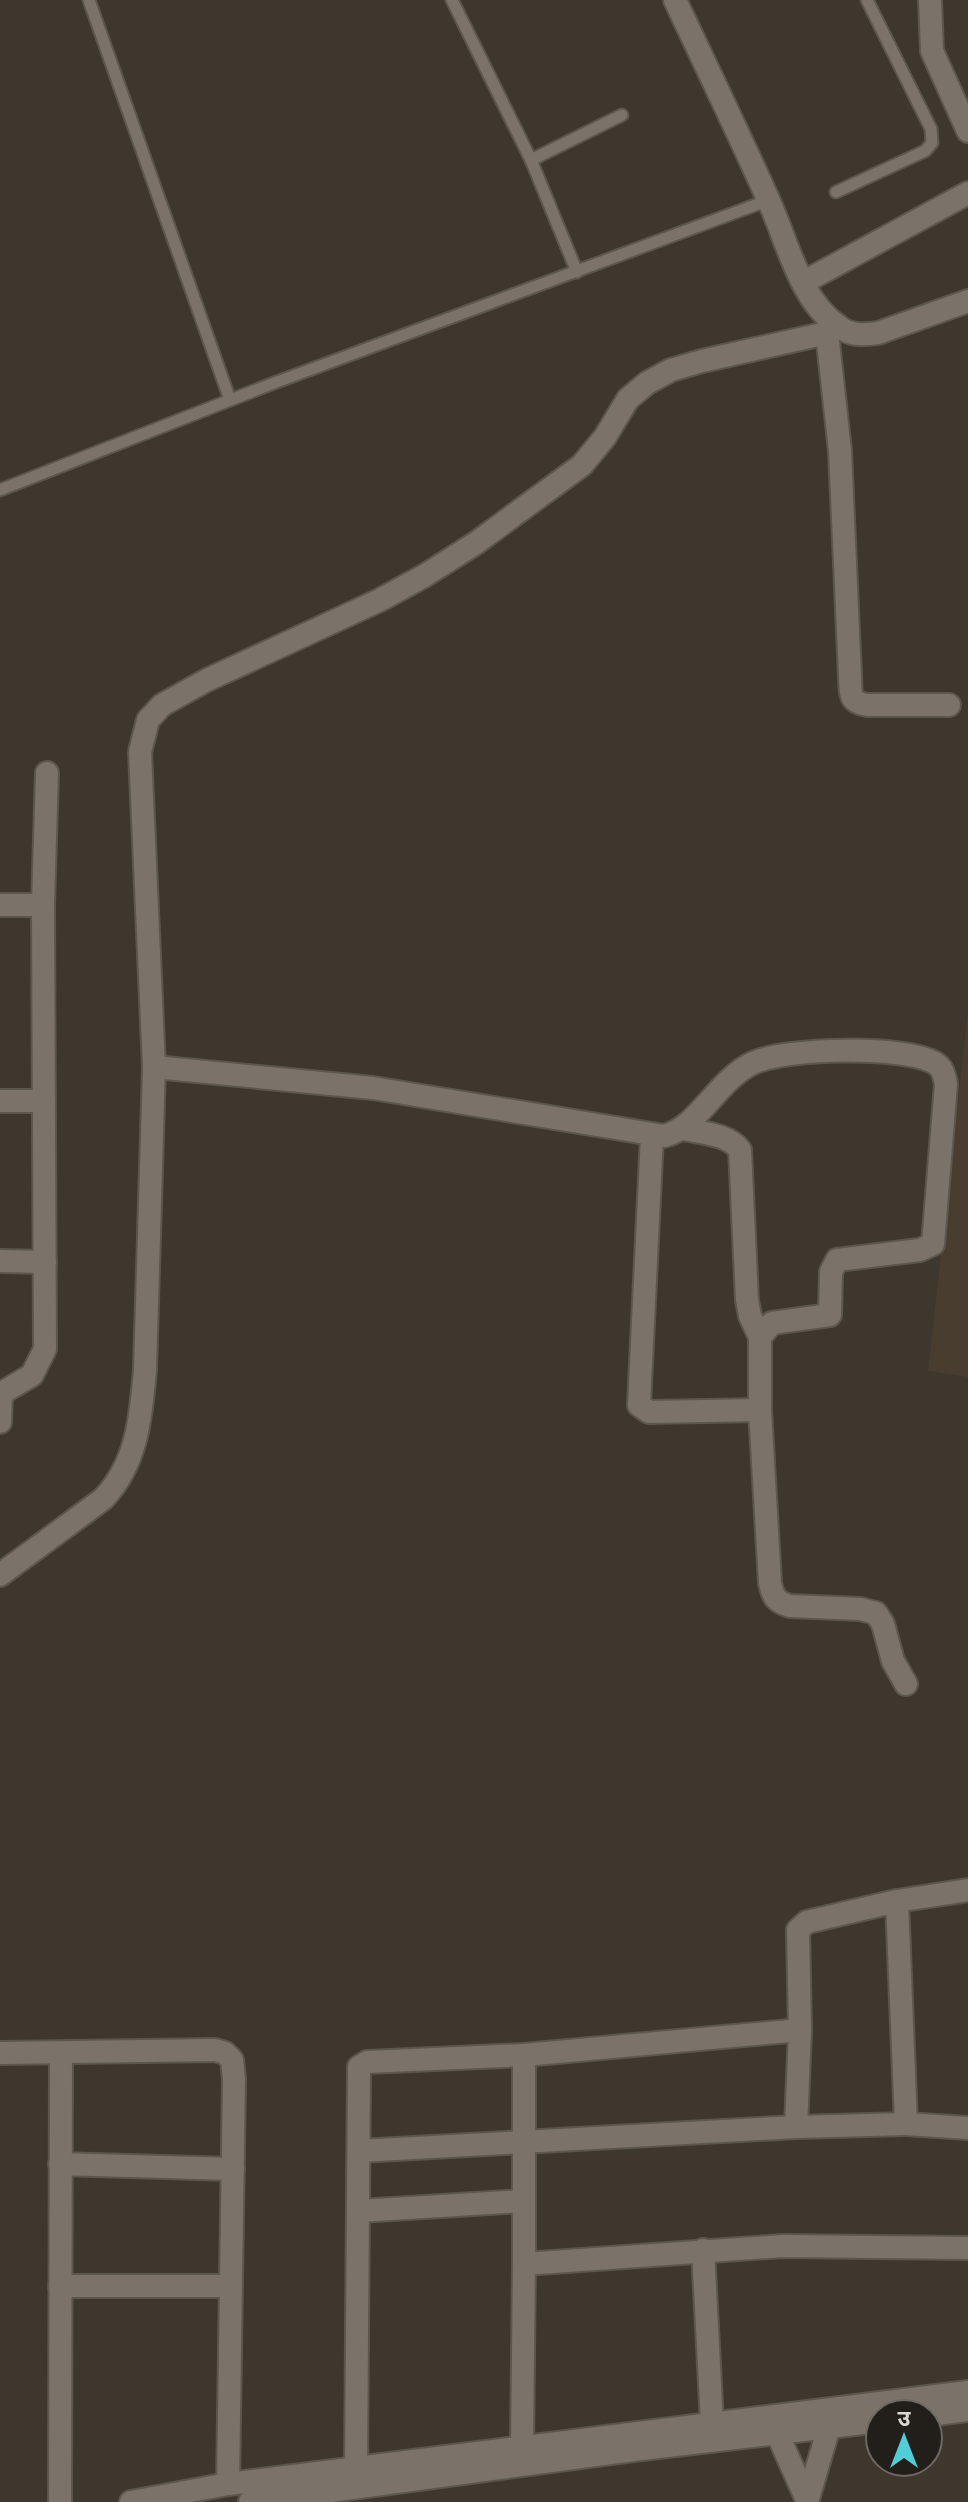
<svg xmlns="http://www.w3.org/2000/svg" width="968" height="2502" viewBox="0 0 968 2502" font-family="'DM Sans','Noto Sans Devanagari',sans-serif">
<style>
.built{fill:#483d2e}
.lines{fill:none;stroke-linecap:round;stroke-linejoin:round}
.service-casing{stroke:#5b564e;stroke-width:15}
.minor-casing{stroke:#5b564e;stroke-width:26}
.tertiary-casing{stroke:#5b564e;stroke-width:26}
.service{stroke:#7b7369;stroke-width:11}
.minor{stroke:#7b7369;stroke-width:22}
.tertiary{stroke:#7b7369;stroke-width:22}
</style>
<rect width="100%" height="100%" fill="#3d372e"/>
<!-- built -->
<polygon class="built" points="968,1010 968,1377 928,1371"/>
<g class="lines">
<!-- service casing -->
<g class="service-casing">
<g id="service">
<polyline points="89,0 230,400"/>
<polyline points="452,0 531,160 577,272"/>
<polyline points="531,160 622,115"/>
<polyline points="836,192 925,151 932,143 931,129 867,0"/>
<polyline points="0,490 274,383 769,200"/>
</g>
</g>
<!-- minor casing -->
<g class="minor-casing">
<g id="minor">
<polyline points="930,0 932,51 968,131"/>
<polyline points="804,282 968,193"/>
<path d="M 827,333 L 840,451 L 850,676 C 851,693 848,702 867,705 L 949,705"/>
<polyline points="0,905 43,905"/>
<path d="M 154,1067 L 373,1088 L 664,1136 C 699,1127 717,1080 753,1063 C 784,1048 905,1045 935,1063 C 943,1068 944,1075 946,1084 L 933,1244 L 920,1250 L 837,1260 L 831,1272 L 830,1315 L 772,1323 L 760,1337 L 760,1410 L 770,1583 C 773,1597 776,1602 790,1606 L 860,1609 L 876,1613 L 883,1624 L 893,1661 L 906,1684"/>
<polyline points="0,1101 43,1101"/>
<path d="M 684,1129 C 703,1133 728,1134 740,1150 L 747,1300 L 750,1316 L 760,1337"/>
<polyline points="652,1136 639,1405 649,1412 760,1410"/>
<polyline points="0,1261 45,1262"/>
<polyline points="0,1394 32,1375 45,1349 43,905 47,773"/>
<polyline points="0,1422 1,1394"/>
<path d="M 0,1575 L 103,1499 C 137,1464 141,1417 145,1370 L 154,1067 L 140,752 L 148,720 L 162,705 L 207,680 L 380,600 L 424,576 L 476,543 L 582,465 L 605,437 L 628,399 L 647,383 L 671,370 L 702,361 L 827,333 L 838,326"/>
<polyline points="968,1890 897,1901 906,2124 968,2128"/>
<polyline points="0,2053 215,2050 225,2053 232,2060 234,2079 228,2484"/>
<polyline points="524,2055 524,2264 783,2246 968,2248"/>
<polyline points="796,2127 800,2030 798,1930 807,1922 897,1901"/>
<polyline points="359,2151 796,2127 906,2124"/>
<polyline points="60,2164 233,2169"/>
<polyline points="359,2211 523,2201"/>
<polyline points="703,2250 712,2423"/>
<polyline points="60,2286 229,2286"/>
<polyline points="777,2433 807,2500"/>
<polyline points="522,2447 524,2264"/>
<polyline points="356,2468 359,2067 367,2062 524,2055 800,2030"/>
<polyline points="60,2502 61,2053"/>
<polyline points="807,2502 829,2427"/>
</g>
</g>
<!-- tertiary casing -->
<g class="tertiary-casing">
<g id="tertiary">
<path d="M 675,0 C 706,66 738,132 768,199 C 787,240 799,299 838,326 C 850,336 864,335 878,333 L 968,301"/>
<polyline points="928,2415 968,2410"/>
<polyline points="131,2502 228,2484 968,2392"/>
<polyline points="250,2502 633,2450 880,2421"/>
</g>
</g>
<!-- service -->
<use href="#service" class="service"/>
<!-- minor -->
<use href="#minor" class="minor"/>
<!-- tertiary -->
<use href="#tertiary" class="tertiary"/>
</g>
<!-- north arrow -->
<g transform="translate(904 2438)"><circle r="38" fill="#221f1b" stroke="#6c6964" stroke-width="2"/>
<path d="M0-6L14 30L0 20L-14 30Z" fill="#52ccd6"/>
<text y="-12" font-size="22" font-weight="bold" text-anchor="middle" fill="#dbd7d1">उ</text>
</g>
</svg>
